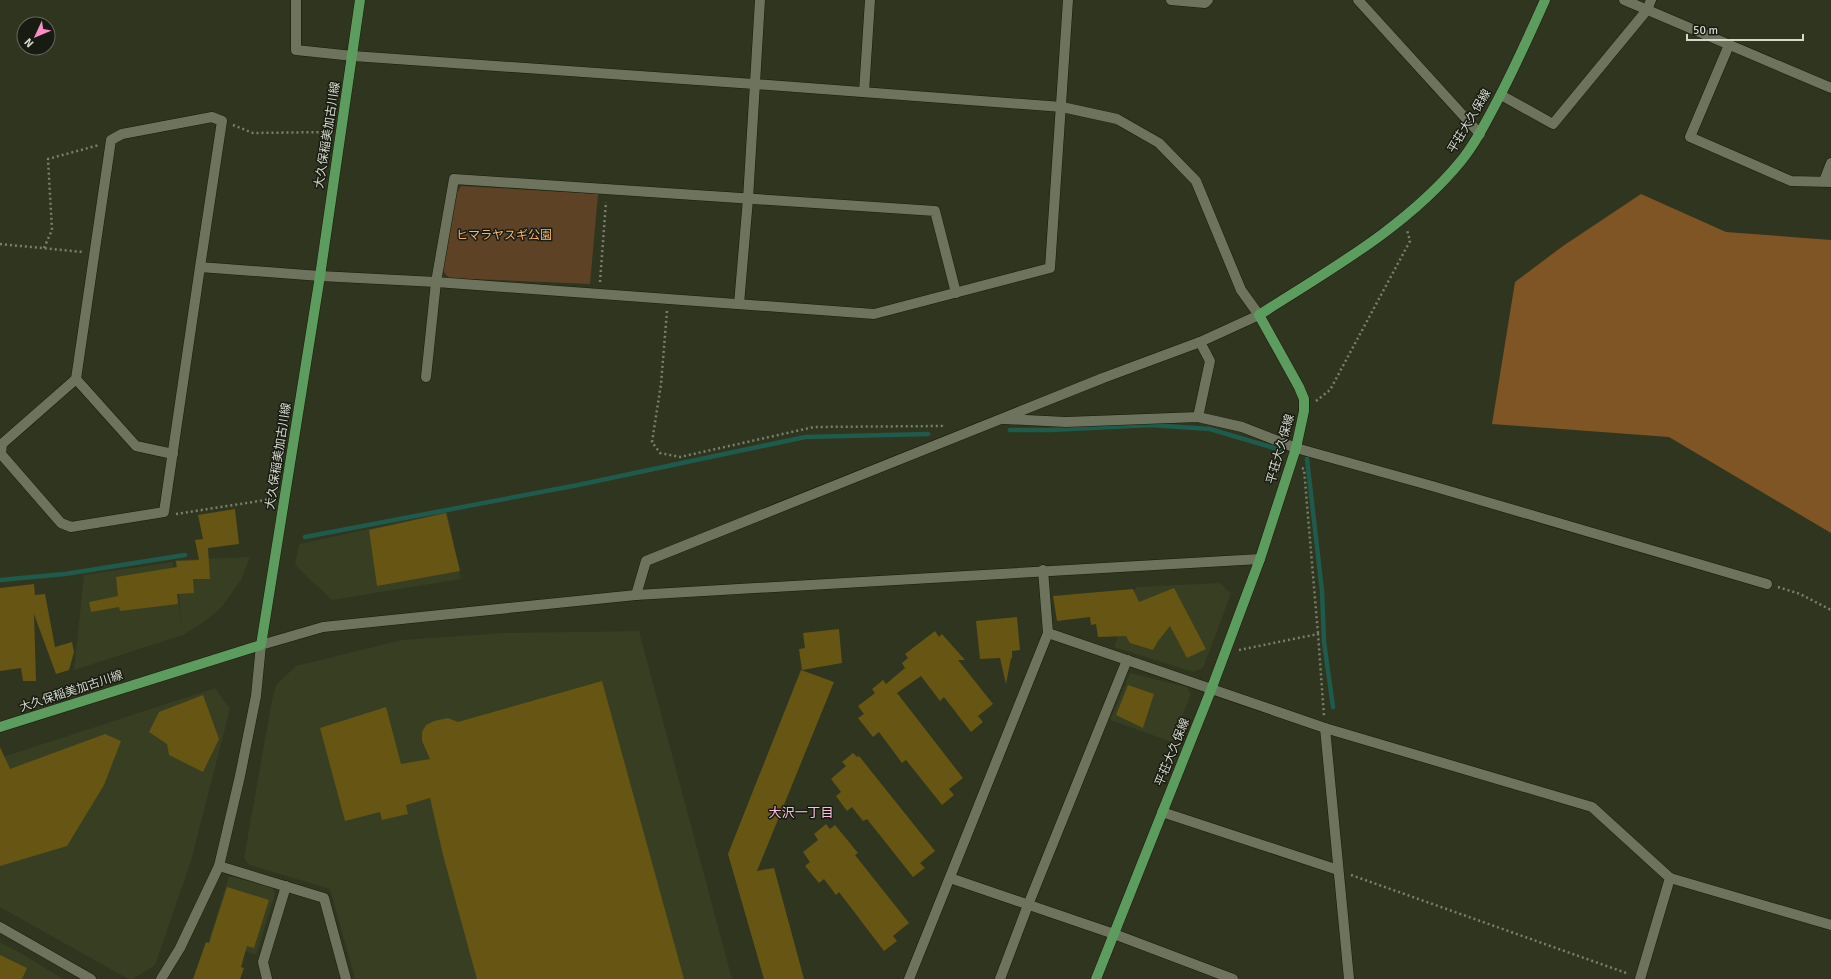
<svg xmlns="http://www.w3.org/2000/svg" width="1831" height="979" viewBox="0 0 1831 979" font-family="Signika,'Noto Sans JP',sans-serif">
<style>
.built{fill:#373e22}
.green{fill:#5d4226}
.forest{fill:#7f5525}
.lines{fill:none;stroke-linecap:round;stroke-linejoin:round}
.stream{stroke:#1f5b4c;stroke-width:4.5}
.building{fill:#675513}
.minor-casing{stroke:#171c08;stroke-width:11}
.major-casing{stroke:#171c08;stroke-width:11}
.path{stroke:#7b806e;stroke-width:2.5;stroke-dasharray:2 3;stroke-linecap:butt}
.minor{stroke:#6d735c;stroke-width:10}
.major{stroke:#5d9c5f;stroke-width:10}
.labels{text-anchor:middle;stroke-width:3;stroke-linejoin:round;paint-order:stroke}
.street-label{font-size:12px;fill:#d5d9cc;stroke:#181b12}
.park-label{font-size:12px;fill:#f6b670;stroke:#181b12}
.neighbourhood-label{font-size:13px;fill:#fcbfdd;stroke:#181b12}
</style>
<rect width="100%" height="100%" fill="#2f351f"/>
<!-- built -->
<g class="built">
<polygon points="447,512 461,579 332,600 295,565 299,544"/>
<polygon points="250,557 241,580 228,598 222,607 204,622 183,635 74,670 84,575 173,562 182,625 175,560"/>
<polygon points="1220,583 1231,594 1203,668 1193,672 1114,647 1136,587"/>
<polygon points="639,631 732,979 355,979 330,889 249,865 244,858 272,700 276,685 296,666 401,640 505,633"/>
<polygon points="1130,673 1187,687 1191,694 1172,742 1110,720"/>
<polygon points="215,688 230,709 191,861 155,965 133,979 128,979 0,907 0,758"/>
<polygon points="229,876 272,887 275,894 256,955 209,939"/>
<polygon points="0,942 24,955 63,979 0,979"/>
</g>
<!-- green -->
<polygon class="green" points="461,186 598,194 590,284 449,278 443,271 457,192"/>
<!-- forest -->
<polygon class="forest" points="1641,194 1726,232 1831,240 1831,533 1669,437 1492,424 1515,282 1563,246"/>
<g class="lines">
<!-- stream -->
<g class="stream">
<polyline points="1010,430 1050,430 1150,425 1210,429 1281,450"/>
<polyline points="1307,459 1322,591 1324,642 1333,707"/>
<polyline points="305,537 578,485 805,437 928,434"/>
<polyline points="0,580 65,574 185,555"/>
</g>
</g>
<!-- building -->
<g class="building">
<polygon points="235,509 239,544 208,548 210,579 193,579 194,593 177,594 178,604 120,611 119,607 91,612 89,602 118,596 116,577 177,567 176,561 199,560 195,540 203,539 198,515"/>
<polygon points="446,513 460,571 377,586 369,530"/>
<polygon points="34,584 35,595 45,594 55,647 72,642 74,652 69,670 56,674 34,614 36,681 23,681 21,668 0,671 0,588"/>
<polygon points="1174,588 1206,649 1187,658 1170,626 1158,641 1153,650 1130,643 1126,636 1098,637 1096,624 1091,625 1090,617 1057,621 1053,596 1133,589 1139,602"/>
<polygon points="1017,617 1020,650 1012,651 1012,658 1011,658 1006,684 1000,658 980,659 976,621"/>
<polygon points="839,629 842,663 802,670 799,649 805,648 803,633"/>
<polygon points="935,631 939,637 942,634 965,660 958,660 993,704 978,716 983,722 971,732 944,697 940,701 921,676 897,693 963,778 949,789 954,795 942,805 906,760 902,763 879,732 873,737 858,718 864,714 858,706 875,693 872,689 883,680 886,684 905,668 902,663 908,658 905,654"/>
<polygon points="801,670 834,682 757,871 774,868 804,979 764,979 728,854"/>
<polygon points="602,681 684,979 477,979 443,855 430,798 406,805 408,814 382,820 380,812 345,821 320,728 386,707 401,764 430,759 422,741 422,732 426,725 434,721 448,718 458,722"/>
<polygon points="1128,685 1154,694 1143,728 1116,715"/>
<polygon points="203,695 219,739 203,772 169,755 167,744 149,732 159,712"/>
<polygon points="105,734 121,741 104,785 67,846 0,866 0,747 10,769"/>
<polygon points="853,753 857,757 859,756 935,851 920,863 925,868 913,877 867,819 863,821 852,807 847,811 836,796 841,792 831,779 846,766 842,762"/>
<polygon points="826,824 830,829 835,825 858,853 855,855 909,923 893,936 897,941 884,951 839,892 836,895 824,879 819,883 805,866 810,862 803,852 818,840 814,834"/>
<polygon points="227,887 269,900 254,948 247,946 241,967 244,968 240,979 193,979 206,942 209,943"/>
<polygon points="0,955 27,968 22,979 0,979"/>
</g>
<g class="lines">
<!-- minor casing -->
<g class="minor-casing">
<g id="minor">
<polyline points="296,0 296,50 353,56 754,84 1062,107 1117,119 1159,143 1196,181 1241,290 1259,315 1200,342 1103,378 646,561 636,595"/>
<polyline points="1171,0 1205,3 1208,0"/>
<polyline points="1358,0 1480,134"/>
<polyline points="1624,0 1831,88"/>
<polyline points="1729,45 1690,137 1791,181 1831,182"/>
<polyline points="864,92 870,0"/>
<polyline points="1501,95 1553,124 1647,10 1651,0"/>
<polyline points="1824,181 1831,163"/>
<polyline points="200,267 222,121 212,117 122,134 111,140 76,379 2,444 1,454 61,523 71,527 164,512 200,267 320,276 436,282 874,314 1050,268 1068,0"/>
<polyline points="739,304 748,199 760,0"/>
<polyline points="426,377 436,282 454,179 935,211 956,293"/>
<polyline points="76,379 136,446 173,454"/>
<polyline points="1198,417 1210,361 1200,342"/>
<polyline points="1004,419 1066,422 1198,417 1242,427 1296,448 1432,486 1767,584"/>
<polyline points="1048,633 1325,728 1592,807 1670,878 1640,979"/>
<polyline points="1325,728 1349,979"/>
<polyline points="1162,812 1338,870"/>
<polyline points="219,866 324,898 346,979"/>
<polyline points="950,878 1114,934 1233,979"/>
<polyline points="1670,878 1831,925"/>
<polyline points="0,927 91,979"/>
<polyline points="161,979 180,948 219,866 240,776 256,696 261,645 323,627 636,595 1260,559"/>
<polyline points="267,979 263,962 286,886"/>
<polyline points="909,979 1048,633 1043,570"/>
<polyline points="1000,979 1028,905 1127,660"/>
</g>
</g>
<!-- major casing -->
<g class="major-casing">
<g id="major">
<polyline points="0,727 261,645 320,276 360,0"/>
<path d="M 1096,979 L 1211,690 L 1260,559 L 1296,448 L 1304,411 L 1304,399 L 1299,387 L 1259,315 C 1329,270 1407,227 1461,161 C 1474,145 1484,126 1494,107 C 1513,72 1529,36 1545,0"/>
</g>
</g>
<!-- path -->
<g class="path">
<polyline points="233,125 253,133 329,132"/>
<polyline points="0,244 83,252"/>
<polyline points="44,248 52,230 48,159 99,145"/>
<polyline points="600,282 606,202"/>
<polyline points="667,311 661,384 652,442 660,453 680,457 814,427 942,426 944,429"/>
<polyline points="1316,401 1330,390 1410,241 1407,230"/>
<polyline points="1302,468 1304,469 1318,634"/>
<polyline points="176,514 272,499"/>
<polyline points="1778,587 1800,594 1831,610"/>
<polyline points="1239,650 1318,634 1324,716"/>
<polyline points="1351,875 1629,974"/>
</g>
<!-- minor -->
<use href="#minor" class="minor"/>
<!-- major -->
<use href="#major" class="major"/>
</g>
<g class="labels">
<!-- street labels -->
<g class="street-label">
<text transform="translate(1469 121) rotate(-59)" y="4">平荘大久保線</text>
<text transform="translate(327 135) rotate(-81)" y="4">大久保稲美加古川線</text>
<text transform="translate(1280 449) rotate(-74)" y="4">平荘大久保線</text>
<text transform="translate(278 456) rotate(-81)" y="4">大久保稲美加古川線</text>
<text transform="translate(71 691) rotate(-18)" y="4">大久保稲美加古川線</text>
<text transform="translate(1172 752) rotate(-68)" y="4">平荘大久保線</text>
</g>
<!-- park labels -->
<g class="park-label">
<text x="504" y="239">ヒマラヤスギ公園</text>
</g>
<!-- neighbourhood labels -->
<g class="neighbourhood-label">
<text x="801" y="817">大沢一丁目</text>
</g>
</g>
<!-- north arrow -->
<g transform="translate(36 36) rotate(226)"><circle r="19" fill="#181b12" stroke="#64675c"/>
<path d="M0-3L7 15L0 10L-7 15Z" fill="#fa8fc8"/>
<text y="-6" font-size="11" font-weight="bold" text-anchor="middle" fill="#d5d9cc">N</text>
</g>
<!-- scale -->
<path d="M1687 34v6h116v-6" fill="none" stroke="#d5d9cc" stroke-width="2"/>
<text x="1693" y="34" font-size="12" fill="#d5d9cc" stroke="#181b12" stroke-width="3" paint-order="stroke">50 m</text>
</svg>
